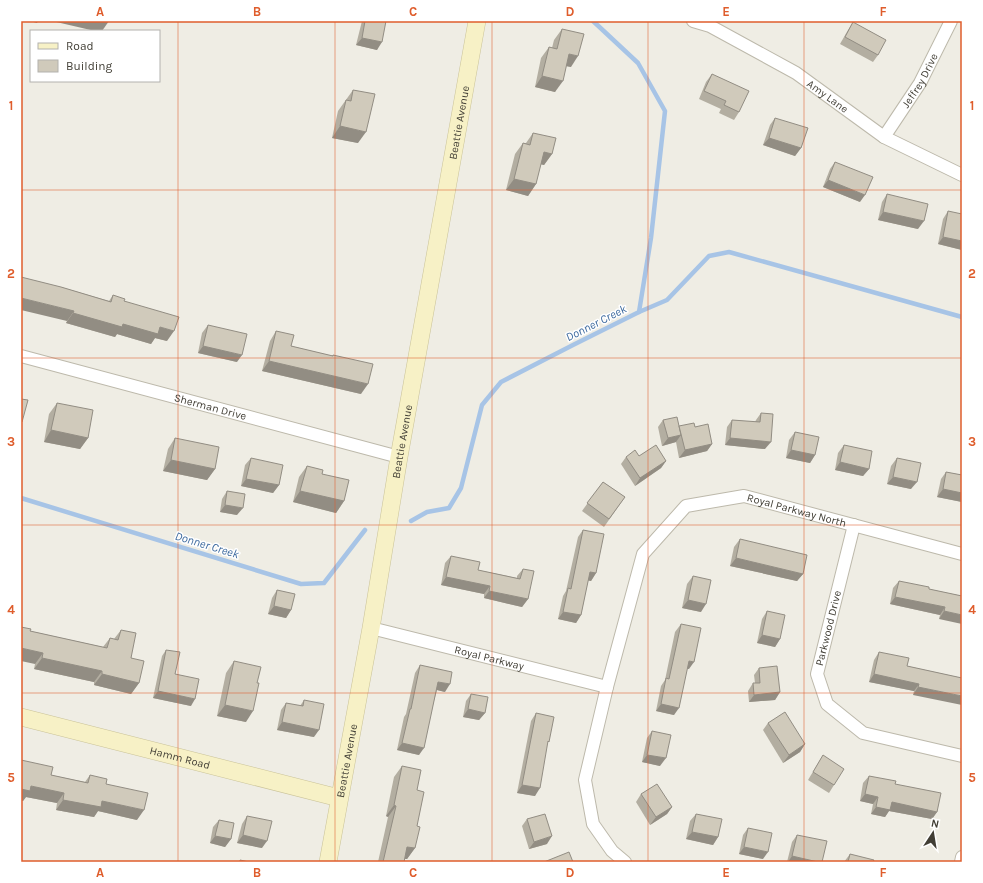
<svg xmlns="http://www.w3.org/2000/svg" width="983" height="883" viewBox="0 0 983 883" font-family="Karla,sans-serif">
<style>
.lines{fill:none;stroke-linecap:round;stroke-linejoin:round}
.stream{stroke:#a7c4e6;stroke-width:4.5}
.street-casing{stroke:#bdb9ab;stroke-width:14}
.secondary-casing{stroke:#cac399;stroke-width:18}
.street{stroke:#fff;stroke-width:12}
.secondary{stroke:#f7f1c6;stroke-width:17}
.wall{fill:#b3aea1}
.shaded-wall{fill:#928d83}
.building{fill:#d0cabb;stroke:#928d83}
.grid{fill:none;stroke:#df5d2c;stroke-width:1;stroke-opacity:0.55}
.labels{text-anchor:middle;stroke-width:3;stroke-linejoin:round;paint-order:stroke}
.street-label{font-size:11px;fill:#413e35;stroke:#fff}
.water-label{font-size:12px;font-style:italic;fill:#3c699e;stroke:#fff}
.neatline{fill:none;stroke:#df5d2c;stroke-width:1.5}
.grid-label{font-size:13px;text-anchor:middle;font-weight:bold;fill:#df5d2c}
</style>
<rect width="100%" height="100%" fill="#efede4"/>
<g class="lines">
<!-- stream -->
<g class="stream">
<polyline points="639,312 667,300 709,256 729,252 962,317"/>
<polyline points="21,498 301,584 324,583 365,530"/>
<polyline points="411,521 427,512 449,508 461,488 482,405 501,382 573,345 639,312 651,238 665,111 638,63 593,21"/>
</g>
<!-- street casing -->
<g class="street-casing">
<g id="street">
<path id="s1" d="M 693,21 L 710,26 L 796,73 L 884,137 L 962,175"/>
<path id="s2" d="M 884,137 L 920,83 L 951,21"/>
<path id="s3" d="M 21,356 L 399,457"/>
<polyline points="854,525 817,674 827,704 863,733 962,756"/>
<path id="s4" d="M 371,628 L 607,687"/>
<path id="s5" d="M 625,862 L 612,851 L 593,824 L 585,780 L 607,687 L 643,554 L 686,506 L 744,496 L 962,554"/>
<polyline points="961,862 962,857"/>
</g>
</g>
<!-- secondary casing -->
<g class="secondary-casing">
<g id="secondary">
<path id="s6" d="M 21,717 L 339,798"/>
<path id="s7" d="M 328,862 L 371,628 L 399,457 L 477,21"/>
</g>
</g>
<!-- street -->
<use href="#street" class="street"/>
<!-- secondary -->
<use href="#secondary" class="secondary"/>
</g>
<!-- wall -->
<g class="wall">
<polygon points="362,21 386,21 377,50 356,45"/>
<polygon points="853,22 878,55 873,62 840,44 848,30"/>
<polygon points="562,29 571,67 566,66 555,92 535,87 541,58 549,47 552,48 554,40"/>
<polygon points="712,74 739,112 734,120 719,113 721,109 699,99 706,82"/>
<polygon points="353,90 358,143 332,138 338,111"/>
<polygon points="775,118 801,148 795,156 763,145 770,125"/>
<polygon points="533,133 552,154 544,165 540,164 536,184 528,196 506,190 515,154 523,143 526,143"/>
<polygon points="835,162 860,202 823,187 830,169"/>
<polygon points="887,194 918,229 878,220 882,202"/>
<polygon points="948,211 962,250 938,244 943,219"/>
<polygon points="61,287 109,301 113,295 124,301 167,341 155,338 151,344 117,334 115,337 66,323 67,321"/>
<polygon points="208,325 237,362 198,353 202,333"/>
<polygon points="276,331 291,346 332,356 333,355 361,394 262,371 270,341"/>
<polygon points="57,403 88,438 80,449 44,442 49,414"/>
<polygon points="761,413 765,449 725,445 727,427 732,420 755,422 756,420"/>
<polygon points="663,420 679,426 695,427 712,444 707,451 679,458 676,442 662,446 658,427"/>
<polygon points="795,432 815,455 810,463 786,458 789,440"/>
<polygon points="175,438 215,469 207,480 163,471 168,449"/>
<polygon points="844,445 869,469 863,476 835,470 838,453"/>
<polygon points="639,456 666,461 661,468 635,486 621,464 626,457"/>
<polygon points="251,458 279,485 273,493 241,486 245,465"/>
<polygon points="897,458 911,489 887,484 891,466"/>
<polygon points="307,466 322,474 344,501 336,513 293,502 299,477"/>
<polygon points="946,472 962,475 962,502 937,497 941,479"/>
<polygon points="603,482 625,497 604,527 582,511"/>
<polygon points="227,491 237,515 220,512 222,499"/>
<polygon points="583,530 596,573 591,581 588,580 581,615 576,623 558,619 563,596 566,591 578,537"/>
<polygon points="740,539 803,574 797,581 730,566 734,547"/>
<polygon points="451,556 478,570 517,578 517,576 523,569 528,599 522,607 484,598 484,594 441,585 445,563"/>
<polygon points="693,576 701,612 682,608 687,584"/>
<polygon points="899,581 929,589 962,596 939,619 940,615 890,604 893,588"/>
<polygon points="277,590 291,610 286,618 268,614 272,598"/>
<polygon points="767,611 780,639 775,647 757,643 762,619"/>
<polygon points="681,624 689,669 687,669 674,715 656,711 661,686 665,680 675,632"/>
<polygon points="121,630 139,683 131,694 94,685 94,682 34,669 35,664 30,631 103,647 110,638 114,639"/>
<polygon points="166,650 175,674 191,706 153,698 162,656"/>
<polygon points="879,652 907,666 962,678 913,695 914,691 869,682 874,660"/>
<polygon points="234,661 246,722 217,716 226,673"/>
<polygon points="420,665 445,692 437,690 419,755 397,750 404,717 406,714 415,673"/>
<polygon points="759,668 780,692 775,700 749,702 748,691 753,683 755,683 754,675"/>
<polygon points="471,694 485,713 479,720 463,717 466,701"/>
<polygon points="304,700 314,737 277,730 281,710 286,703 300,706"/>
<polygon points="536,713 547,744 535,796 517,793 531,721"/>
<polygon points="768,723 805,744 800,752 783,763 763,730"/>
<polygon points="652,731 660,766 642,762 647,738"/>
<polygon points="823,755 834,785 829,793 808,780"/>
<polygon points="402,766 417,790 417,826 415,848 407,859 404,859 404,862 378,862 388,817 386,816 394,777"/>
<polygon points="51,775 85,782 90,775 106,784 137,820 98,811 94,817 56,810 57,803 26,797 23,801 21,800"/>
<polygon points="869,776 895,784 937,812 932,819 889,811 885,817 871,814 873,804 860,801 863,783"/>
<polygon points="641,794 672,807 667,814 650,825 636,802"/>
<polygon points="696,814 718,837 713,845 686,839 690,821"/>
<polygon points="247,816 262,848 237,843 242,824"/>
<polygon points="527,819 547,844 529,849 522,826"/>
<polygon points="219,820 231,839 225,847 210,843 213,827"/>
<polygon points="748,828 763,859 739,854 743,835"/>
<polygon points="797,835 822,862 787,862 792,842"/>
<polygon points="850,854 873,862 844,862"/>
</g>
<!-- shaded-wall -->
<g class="shaded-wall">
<polygon points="30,21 38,21 37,23"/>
<polygon points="52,21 109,21 102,31 95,31"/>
<polygon points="362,38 382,42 377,50 356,45"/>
<polygon points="569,54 578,56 571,67 561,65"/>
<polygon points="542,76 563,81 555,92 535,87"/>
<polygon points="340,126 366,132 358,143 332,138"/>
<polygon points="769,138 801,148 795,156 763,145"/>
<polygon points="544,152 552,154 544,165 536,163"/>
<polygon points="514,179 536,184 528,196 506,190"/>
<polygon points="828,180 865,195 860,202 823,187"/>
<polygon points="883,212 924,221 918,229 878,220"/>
<polygon points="943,237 962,241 962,250 938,244"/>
<polygon points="21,298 74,311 67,321 21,310"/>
<polygon points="73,313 123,324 160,327 174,331 167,341 155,338 151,344 117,334 115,337 66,323"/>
<polygon points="203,346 242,355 237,362 198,353"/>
<polygon points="269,361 368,384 361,394 262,371"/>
<polygon points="51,430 88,438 80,449 44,442"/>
<polygon points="681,435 676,442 662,446 668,438"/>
<polygon points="730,438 771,442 765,449 725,445"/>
<polygon points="712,444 707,451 679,458 685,450"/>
<polygon points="791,450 815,455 810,463 786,458"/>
<polygon points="171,460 215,469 207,480 163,471"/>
<polygon points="666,461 661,468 635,486 640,478"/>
<polygon points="840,462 869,469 863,476 835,470"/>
<polygon points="893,477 917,482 911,489 887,484"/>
<polygon points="246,479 279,485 273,493 241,486"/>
<polygon points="943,489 962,493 962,502 937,497"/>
<polygon points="300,491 344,501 336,513 293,502"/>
<polygon points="225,505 243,508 237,515 220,512"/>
<polygon points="736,558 803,574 797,581 730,566"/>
<polygon points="590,572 596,573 591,581 585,580"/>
<polygon points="446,577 490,586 484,594 441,585"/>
<polygon points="489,591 528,599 522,607 484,598"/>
<polygon points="895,597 945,607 940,615 890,604"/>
<polygon points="688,600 706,604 701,612 682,608"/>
<polygon points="274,606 291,610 286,618 268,614"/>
<polygon points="944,611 962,615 962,624 939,619"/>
<polygon points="563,612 581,615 576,623 558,619"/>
<polygon points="762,635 780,639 775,647 757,643"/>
<polygon points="21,648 43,653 35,664 21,661"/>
<polygon points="42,658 102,671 94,682 34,669"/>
<polygon points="689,661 694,662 689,669 684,668"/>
<polygon points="102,674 139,683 131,694 94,685"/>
<polygon points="874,674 919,684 914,691 869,682"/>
<polygon points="438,682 450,684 445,692 433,689"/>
<polygon points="918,687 962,696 962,705 913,695"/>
<polygon points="158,691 195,699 191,706 153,698"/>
<polygon points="780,692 775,700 749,702 754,695"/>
<polygon points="661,704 679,708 674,715 656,711"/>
<polygon points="225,705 253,711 246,722 217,716"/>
<polygon points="468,709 485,713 479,720 463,717"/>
<polygon points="282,722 319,730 314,737 277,730"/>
<polygon points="402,743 424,748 419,755 397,750"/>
<polygon points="805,744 800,752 783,763 789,755"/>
<polygon points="647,755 666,758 660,766 642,762"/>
<polygon points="522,785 540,788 535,796 517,793"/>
<polygon points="31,786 64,793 57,803 26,797 23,801 21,800 21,789"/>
<polygon points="865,794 878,797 873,804 860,801"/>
<polygon points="63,800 102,801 144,810 137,820 98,811 94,817 56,810"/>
<polygon points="892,802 937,812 932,819 889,811 885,817 871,814 876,807"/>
<polygon points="394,805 396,806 388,817 386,816"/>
<polygon points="672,807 667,814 650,825 656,817"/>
<polygon points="692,832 718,837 713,845 686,839"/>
<polygon points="243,835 267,841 262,848 237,843"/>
<polygon points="215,836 231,839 225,847 210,843"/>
<polygon points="552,836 547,844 529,849 534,842"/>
<polygon points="407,847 415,848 407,859 399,858"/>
<polygon points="744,847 768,852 763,859 739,854"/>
<polygon points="792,856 818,862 788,862"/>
</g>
<!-- building -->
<g class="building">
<polygon points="365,21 386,21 382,42 362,38"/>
<polygon points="853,22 886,40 878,55 845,37"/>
<polygon points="562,29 584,34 578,56 569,54 563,81 542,76 549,47 557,49"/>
<polygon points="712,74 749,91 739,112 724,105 726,101 704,91"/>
<polygon points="353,90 375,94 366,132 340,126 346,100 351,101"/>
<polygon points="775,118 808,128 801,148 769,138"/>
<polygon points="533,133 556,138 552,154 544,152 536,184 514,179 523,143 530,145"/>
<polygon points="835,162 873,177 865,195 828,180"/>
<polygon points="887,194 928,204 924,221 883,212"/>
<polygon points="948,211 962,214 962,241 943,237"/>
<polygon points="21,277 61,287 111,302 113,295 125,299 124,301 179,317 174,331 160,327 158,334 123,324 122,327 73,313 74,311 21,298"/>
<polygon points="208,325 247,334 242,355 203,346"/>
<polygon points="276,331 294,335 291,346 333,356 333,355 373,364 368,384 269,361"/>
<polygon points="21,399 28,400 22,422 21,422"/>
<polygon points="57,403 93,410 88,438 51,430"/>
<polygon points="761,413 773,414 771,442 730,438 732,420 760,422"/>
<polygon points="677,417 681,435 668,438 663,420"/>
<polygon points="694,423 695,427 708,424 712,444 685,450 679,426"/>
<polygon points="795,432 819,437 815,455 791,450"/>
<polygon points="175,438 219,447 215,469 171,460"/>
<polygon points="656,445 666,461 640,478 626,457 635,450 639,456"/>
<polygon points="844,445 872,451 869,469 840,462"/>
<polygon points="251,458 283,465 279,485 246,479"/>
<polygon points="897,458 921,463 917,482 893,477"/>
<polygon points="307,466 323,470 322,474 349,480 344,501 300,491"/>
<polygon points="946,472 962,475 962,493 943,489"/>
<polygon points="603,482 625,497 609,519 587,503"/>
<polygon points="227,491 245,494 243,508 225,505"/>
<polygon points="583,530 604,534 596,573 590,572 581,615 563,612 568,588 571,589"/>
<polygon points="740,539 807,555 803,574 736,558"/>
<polygon points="451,556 480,562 478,570 520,579 523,569 534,571 528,599 489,591 490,586 446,577"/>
<polygon points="693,576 711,580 706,604 688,600"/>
<polygon points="899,581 929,587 929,589 962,596 962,615 944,611 945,607 895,597"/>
<polygon points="277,590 295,594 291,610 274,606"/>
<polygon points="767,611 785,615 780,639 762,635"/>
<polygon points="681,624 701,628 694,662 689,661 679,708 661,704 666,678 669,679"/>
<polygon points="21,627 31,629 30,631 107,648 110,638 118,640 121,630 136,633 131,658 144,661 139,683 102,674 102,671 42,658 43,653 21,648"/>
<polygon points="166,650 180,652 175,674 199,679 195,699 158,691"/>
<polygon points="879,652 909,658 907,666 962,678 962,696 918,687 919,684 874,674"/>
<polygon points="234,661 261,667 257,683 259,683 253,711 225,705"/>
<polygon points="420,665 452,672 450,684 438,682 424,748 402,743 410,709 411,709"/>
<polygon points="777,666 780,692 754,695 753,683 760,683 759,668"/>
<polygon points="471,694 488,697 485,713 468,709"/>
<polygon points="304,700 324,704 319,730 282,722 286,703 303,706"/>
<polygon points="785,712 805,744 789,755 768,723"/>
<polygon points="536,713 554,717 549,742 548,741 540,788 522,785"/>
<polygon points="652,731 671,735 666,758 647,755"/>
<polygon points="823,755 844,769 834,785 813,772"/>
<polygon points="21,760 53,767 51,775 88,783 90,775 107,779 106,784 148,793 144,810 102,801 101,807 63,800 64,793 31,786 30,791 21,789"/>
<polygon points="402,766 421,770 417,790 424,792 417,826 420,827 415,848 407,847 404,862 383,862 396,806 394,805"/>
<polygon points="869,776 896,781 895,784 941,793 937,812 892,802 890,810 876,807 878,797 865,794"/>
<polygon points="657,784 672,807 656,817 641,794"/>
<polygon points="545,814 552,836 534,842 527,819"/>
<polygon points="696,814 722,819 718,837 692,832"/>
<polygon points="247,816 272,821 267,841 243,835"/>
<polygon points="219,820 234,823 231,839 215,836"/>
<polygon points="748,828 772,833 768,852 744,847"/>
<polygon points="797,835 827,841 822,862 818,862 792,856"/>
<polygon points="569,852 573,862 544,862"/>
<polygon points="850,854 874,860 873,862 848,862"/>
<polygon points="240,860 249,862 240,862"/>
</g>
<!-- grid -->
<path class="grid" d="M 178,21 L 178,862M 335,21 L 335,862M 492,21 L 492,862M 648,21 L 648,862M 804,21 L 804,862M 21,190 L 962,190M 21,358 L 962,358M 21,525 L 962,525M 21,693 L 962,693"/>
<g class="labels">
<!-- street labels -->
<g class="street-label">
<text dy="4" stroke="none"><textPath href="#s2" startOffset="67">Jeffrey Drive</textPath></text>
<text dy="4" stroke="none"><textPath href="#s1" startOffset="155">Amy Lane</textPath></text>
<text dy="4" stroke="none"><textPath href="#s7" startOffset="751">Beattie Avenue</textPath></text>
<text dy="4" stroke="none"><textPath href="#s3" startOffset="196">Sherman Drive</textPath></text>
<text dy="4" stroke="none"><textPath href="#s7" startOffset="427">Beattie Avenue</textPath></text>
<text dy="4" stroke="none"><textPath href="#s5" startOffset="506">Royal Parkway North</textPath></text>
<text transform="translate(828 628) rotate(-76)" y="4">Parkwood Drive</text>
<text dy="4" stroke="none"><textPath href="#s4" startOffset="122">Royal Parkway</textPath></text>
<text dy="4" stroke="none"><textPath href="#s6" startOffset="164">Hamm Road</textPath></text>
<text dy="4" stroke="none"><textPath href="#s7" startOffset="103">Beattie Avenue</textPath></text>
</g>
<!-- water labels -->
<g class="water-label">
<text transform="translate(596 323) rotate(-27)" y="4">Donner Creek</text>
<text transform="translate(207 545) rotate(17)" y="4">Donner Creek</text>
</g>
</g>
<!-- border -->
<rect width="983" height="883" fill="none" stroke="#ffffff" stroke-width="44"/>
<!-- legend -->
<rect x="30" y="30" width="130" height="52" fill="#ffffff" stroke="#b3b2ae"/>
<rect x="38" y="43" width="20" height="6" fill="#f7f1c6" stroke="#b3b2ae"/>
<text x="66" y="50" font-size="12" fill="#413e35">Road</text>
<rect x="38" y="60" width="20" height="12" fill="#d0cabb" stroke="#b3b2ae"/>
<text x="66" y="70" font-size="12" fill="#413e35">Building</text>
<!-- north arrow -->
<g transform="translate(933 833) rotate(12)" stroke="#ffffff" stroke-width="3" paint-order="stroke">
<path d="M0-3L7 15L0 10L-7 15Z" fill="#413e35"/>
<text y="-6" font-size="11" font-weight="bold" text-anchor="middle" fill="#413e35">N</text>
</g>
<rect x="22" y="22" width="939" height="839" class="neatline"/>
<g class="grid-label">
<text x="100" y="16">A</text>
<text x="257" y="16">B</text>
<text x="413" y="16">C</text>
<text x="570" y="16">D</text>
<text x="726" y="16">E</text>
<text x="883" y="16">F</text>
<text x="11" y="110">1</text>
<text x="972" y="110">1</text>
<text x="11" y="278">2</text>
<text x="972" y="278">2</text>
<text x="11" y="446">3</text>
<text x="972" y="446">3</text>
<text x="11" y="614">4</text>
<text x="972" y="614">4</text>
<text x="11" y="782">5</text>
<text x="972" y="782">5</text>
<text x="100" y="877">A</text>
<text x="257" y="877">B</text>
<text x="413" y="877">C</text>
<text x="570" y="877">D</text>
<text x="726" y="877">E</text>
<text x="883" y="877">F</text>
</g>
</svg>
